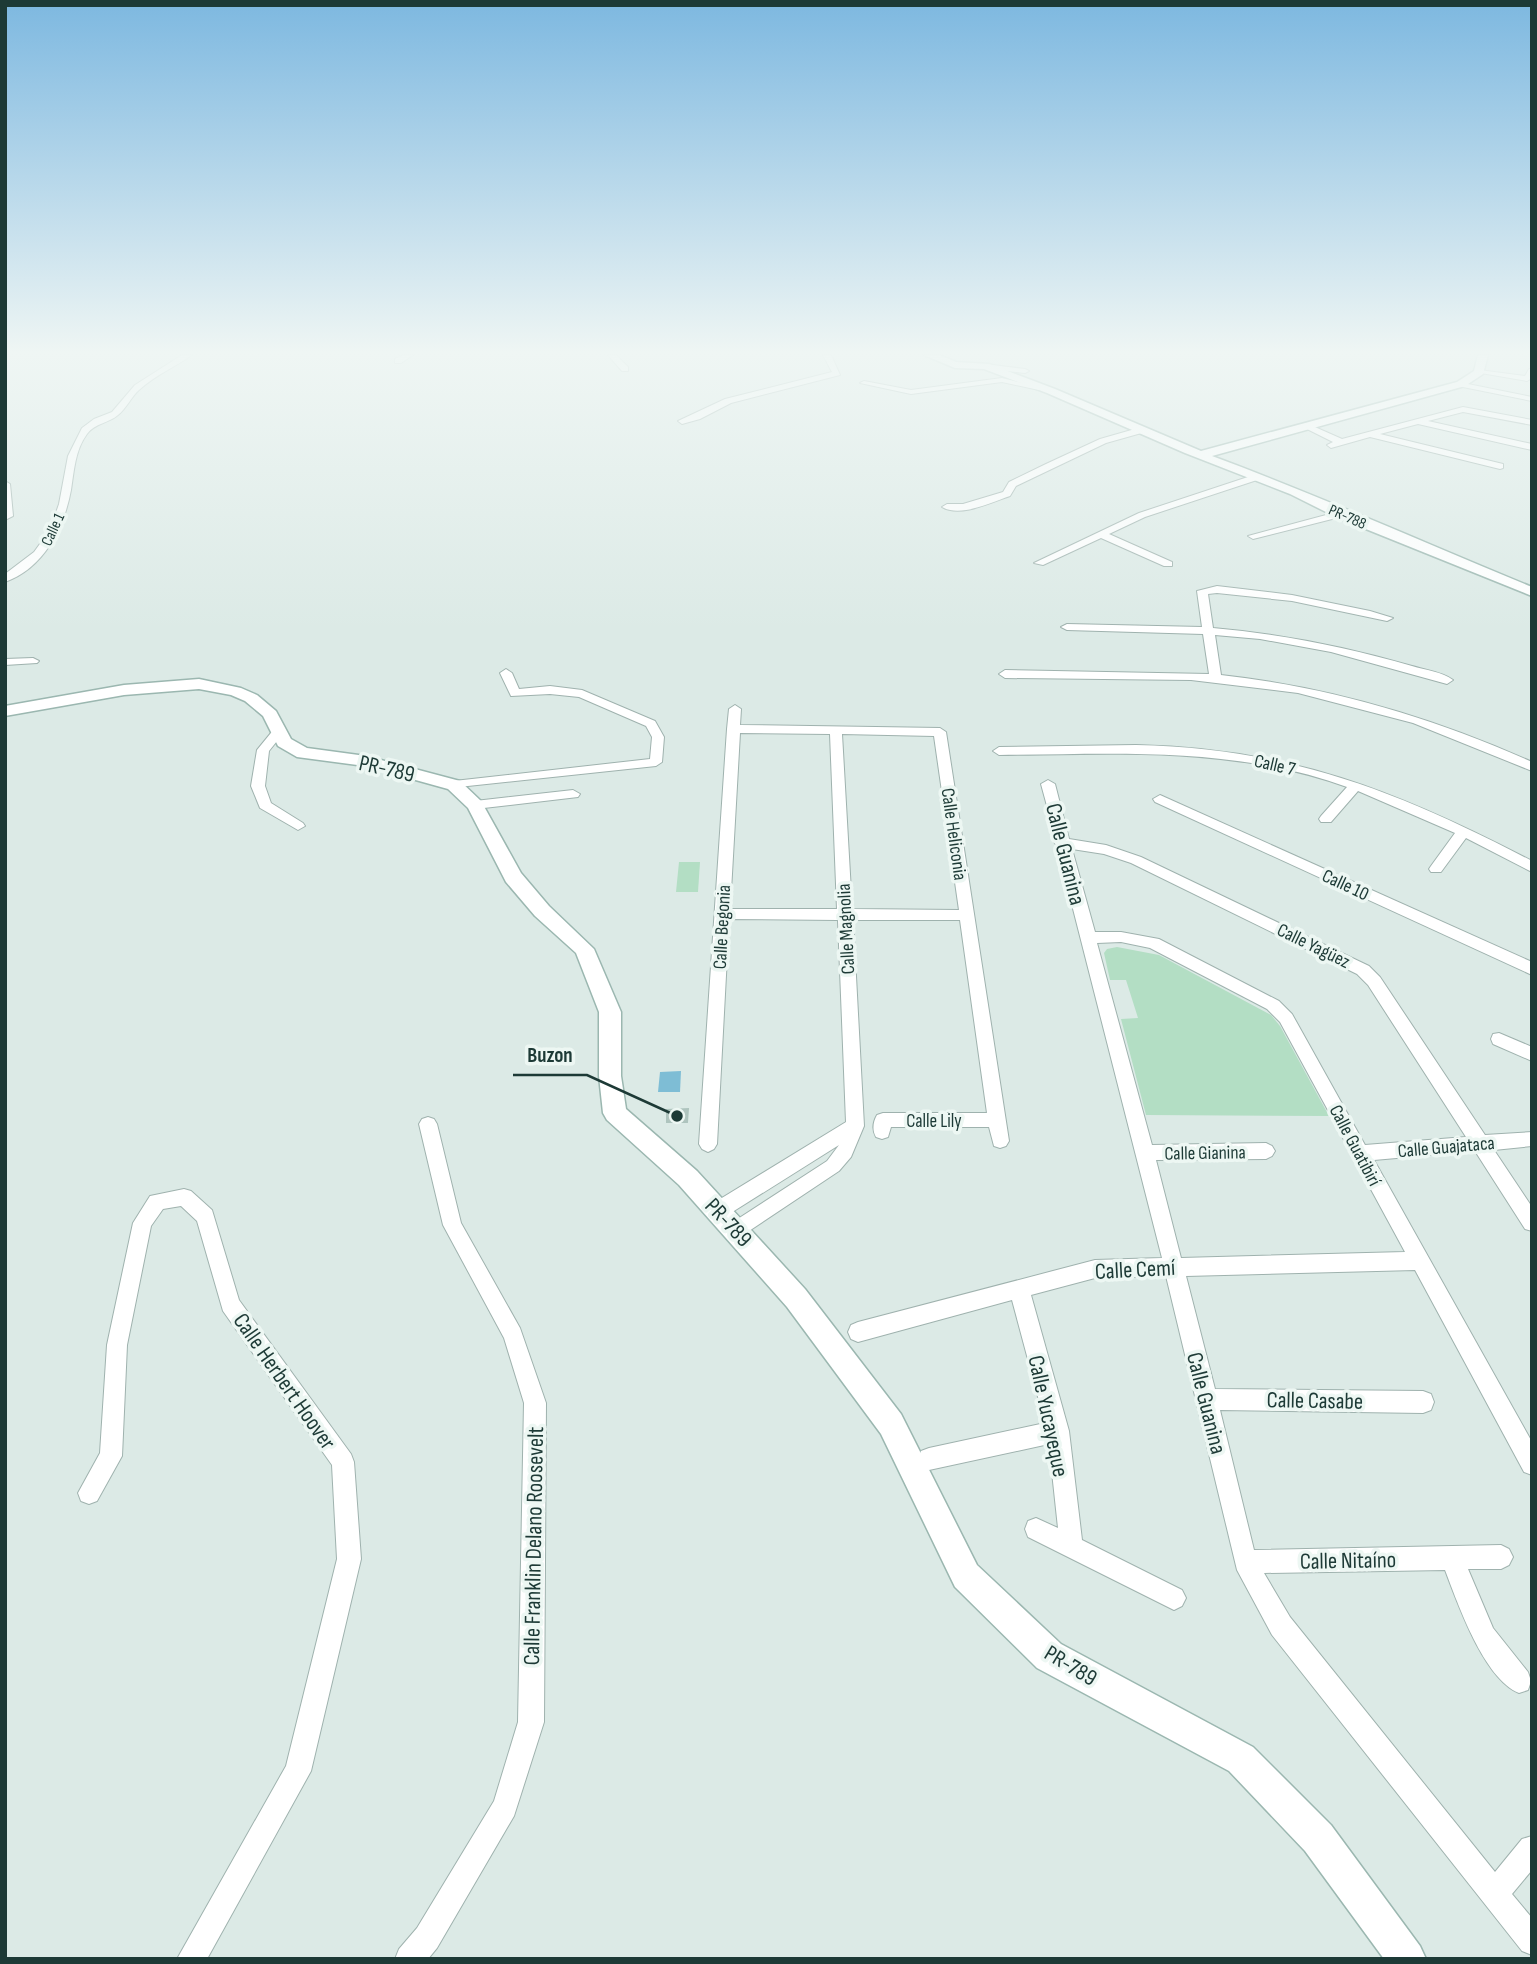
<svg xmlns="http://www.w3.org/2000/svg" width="1537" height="1964" viewBox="0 0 1537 1964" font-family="'Sofia Sans Condensed',sans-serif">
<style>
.green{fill:#b3dec4}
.water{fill:#7ebdd5}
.building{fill:#b2c5bf;stroke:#aec4be;stroke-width:2}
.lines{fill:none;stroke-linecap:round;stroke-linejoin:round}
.street-casing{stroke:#9fb2ae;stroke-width:2}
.secondary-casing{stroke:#9bb7b0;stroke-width:3}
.street{fill:#fff;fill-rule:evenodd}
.secondary{fill:#fff;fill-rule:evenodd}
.labels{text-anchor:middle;stroke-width:7;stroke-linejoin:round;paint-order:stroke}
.far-street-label{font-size:16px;fill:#1d3a36;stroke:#edf7f3}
.street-label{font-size:19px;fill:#1d3a36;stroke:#edf7f3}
.near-street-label{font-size:23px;fill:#1d3a36;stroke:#edf7f3}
.leader{fill:none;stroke:#1d3a36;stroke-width:2.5}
.callout-dot{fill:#1d3a36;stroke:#edf7f3;stroke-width:2.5}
.callout-label{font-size:21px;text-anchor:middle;font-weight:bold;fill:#1d3a36;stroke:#edf7f3;stroke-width:7;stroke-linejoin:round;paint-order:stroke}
</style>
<rect width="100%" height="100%" fill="#dceae6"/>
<!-- green -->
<g class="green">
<polygon points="679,862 700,862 698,892 676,892"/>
<polygon points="1117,947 1159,955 1271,1015 1280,1026 1329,1116 1146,1115 1121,1019 1138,1018 1126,980 1110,980 1104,953 1107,949"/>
</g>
<!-- water -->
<polygon class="water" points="681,1071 680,1092 658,1092 660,1072"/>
<!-- building -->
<polygon class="building" points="688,1109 687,1122 667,1122 667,1110"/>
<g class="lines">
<!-- street casing -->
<g class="street-casing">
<g id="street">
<path d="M 182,355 L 192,355 C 175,367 155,375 139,390 C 131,397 126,409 118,415 C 109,423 95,423 87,434 C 75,450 74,471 71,490 C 64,528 44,568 5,582 L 5,574 L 34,552 L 50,530 L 59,504 L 68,456 L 82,428 L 94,419 L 112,412 L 135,385 Z"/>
<polygon points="403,355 413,355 401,363 395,363 395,359"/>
<polygon points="608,355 616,355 628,367 628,371 622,371"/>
<polygon points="823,355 831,355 840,375 731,403 700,419 682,424 678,421 725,399 832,372"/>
<polygon points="985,364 1025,369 1029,371 1025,373 982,368"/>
<polygon points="1529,369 1532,369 1532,378 1527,381 1475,372 1479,370 1525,376"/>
<polygon points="1002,378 1043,388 1039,390 1002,382 911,394 860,383 864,381 911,390"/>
<polygon points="1458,382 1532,397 1532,401 1458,386"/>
<polygon points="1463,407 1532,420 1532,425 1463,412 1428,421 1532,444 1532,450 1418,424 1380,434 1503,464 1503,468 1500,469 1370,437 1331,448 1327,445 1333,442 1301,426 1308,424 1342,439"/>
<path d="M 1142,427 L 1145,428 L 1145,432 L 1106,443 L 1016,486 L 1010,496 C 992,502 960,518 942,507 L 947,504 L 963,504 L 1003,492 L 1009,482 L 1046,464 L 1100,439 Z"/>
<polygon points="1257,474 1262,477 1260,479 1145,517 1109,534 1172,562 1172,566 1164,566 1101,538 1043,565 1034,563 1139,513"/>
<polygon points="5,481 10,484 13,516 5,520"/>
<polygon points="1341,511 1344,512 1344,516 1253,539 1248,536"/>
<path d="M 1217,586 L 1292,595 L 1370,611 L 1393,618 L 1387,621 L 1292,601 L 1217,593 L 1208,594 L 1213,628 C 1281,634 1347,647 1412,666 C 1425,670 1443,672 1453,680 L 1447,684 L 1331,652 L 1260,639 L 1215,635 L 1221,675 C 1330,687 1432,717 1532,762 L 1532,771 L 1413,723 L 1298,693 L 1191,680 L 1005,678 L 999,674 L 1005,670 L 1209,674 L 1203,634 L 1067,630 L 1061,627 L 1067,624 L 1202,627 L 1197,591 Z"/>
<polygon points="33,658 39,661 37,663 5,665 5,659"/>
<polygon points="506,669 512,673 519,689 550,686 582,690 655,721 664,737 662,762 656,766 449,788 449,782 454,781 650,759 652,737 646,726 579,697 550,694 511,696 500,673"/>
<path d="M 735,705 L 741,709 L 740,725 L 940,728 L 946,732 L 1009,1141 L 1006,1146 L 1000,1148 L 994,1146 L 989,1127 L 891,1127 L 888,1137 L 882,1139 L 876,1137 C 872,1130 873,1122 877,1115 L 883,1113 L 987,1113 L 960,920 L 853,920 L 864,1126 L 851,1157 L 839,1171 L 737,1239 L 730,1236 L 728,1230 L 730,1224 L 827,1161 L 839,1145 L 726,1216 L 719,1218 L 712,1216 L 710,1210 L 712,1204 L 846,1122 L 838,920 L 729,919 L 717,1144 L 714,1149 L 708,1152 L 702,1149 L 699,1144 L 727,729 L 729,709 ZM 740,733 L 830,734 L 837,909 L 730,909 ZM 842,734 L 934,736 L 959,910 L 852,909 Z"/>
<polygon points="279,727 285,731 269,751 265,786 271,803 303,823 305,826 298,830 260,808 251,786 257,750 275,728"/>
<path d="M 1136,745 C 1289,748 1398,791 1532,861 L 1532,872 L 1466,838 L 1441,872 L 1431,872 L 1429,869 L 1431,866 L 1455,833 L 1358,791 L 1331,822 L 1321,822 L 1319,819 L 1321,816 L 1347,787 C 1234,746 1117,754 999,755 L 993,751 L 999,747 Z"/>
<path d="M 1048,780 L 1055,784 L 1069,839 L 1106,845 L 1141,857 L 1369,966 L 1380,977 L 1485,1135 L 1532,1132 L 1532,1146 L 1494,1150 L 1532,1207 L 1532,1231 L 1525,1229 L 1475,1151 L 1374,1160 L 1532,1442 L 1532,1475 L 1524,1472 L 1415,1270 L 1186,1276 L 1215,1389 L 1423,1391 L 1431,1394 L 1434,1402 L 1431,1410 L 1423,1413 L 1220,1410 L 1254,1550 L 1501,1545 L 1509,1549 L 1513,1557 L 1509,1565 L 1501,1569 L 1468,1569 L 1493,1628 L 1528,1672 L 1531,1681 L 1528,1690 L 1519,1693 C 1484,1679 1458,1604 1445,1570 L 1264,1573 L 1290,1617 L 1495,1872 L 1522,1839 L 1532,1836 L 1532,1870 L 1512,1894 L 1532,1918 L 1532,1955 L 1522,1951 L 1272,1635 L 1237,1570 L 1166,1276 L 1095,1278 L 1031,1295 L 1069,1431 L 1082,1540 L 1182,1590 L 1186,1598 L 1182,1606 L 1174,1610 L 1028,1537 L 1025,1529 L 1028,1521 L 1036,1518 L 1058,1528 L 1049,1444 L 929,1470 L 921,1467 L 918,1459 L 921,1451 L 929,1448 L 1045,1423 L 1012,1300 L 858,1342 L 851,1339 L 848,1332 L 851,1325 L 858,1322 L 1095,1260 L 1162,1258 L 1057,846 L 1054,842 L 1056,839 L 1041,784 ZM 1072,849 L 1104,854 L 1131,863 L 1357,974 L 1368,985 L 1466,1137 L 1365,1145 L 1292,1014 L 1279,1001 L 1159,939 L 1121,932 L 1095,932 ZM 1121,942 L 1150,948 L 1267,1009 L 1280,1022 L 1405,1252 L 1181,1258 L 1156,1160 L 1266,1159 L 1272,1156 L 1275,1151 L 1272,1146 L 1266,1143 L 1152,1145 L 1097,943 Z"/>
<polygon points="573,790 580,794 578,797 475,809 468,805 475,801"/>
<polygon points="1160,795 1532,962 1532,975 1155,802 1153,799"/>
<polygon points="1499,1033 1532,1047 1532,1061 1493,1044 1491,1039 1493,1034"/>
<polygon points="428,1117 434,1119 437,1124 461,1223 520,1328 546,1403 544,1722 514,1816 437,1948 428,1959 395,1959 399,1949 417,1928 494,1801 518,1722 524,1403 504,1338 443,1225 419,1124 422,1119"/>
<polygon points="184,1189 191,1191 212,1210 239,1300 351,1454 354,1462 361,1559 311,1771 207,1959 177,1959 286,1766 337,1559 332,1465 223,1311 197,1221 181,1206 163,1209 151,1226 127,1345 122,1456 97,1501 89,1504 81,1501 78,1493 100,1453 107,1345 133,1223 150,1196"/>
</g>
</g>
<!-- secondary casing -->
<g class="secondary-casing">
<g id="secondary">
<path d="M 924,355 L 939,355 L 956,362 L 989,364 L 1055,389 L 1201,451 L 1457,382 L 1474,371 L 1478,355 L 1488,355 L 1483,374 L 1465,386 L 1212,456 C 1320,496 1425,543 1532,587 L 1532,596 L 1336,517 L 1290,494 L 1185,453 L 1047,393 L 984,369 L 955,368 Z"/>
<polygon points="199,679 241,688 257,695 276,711 291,739 307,748 366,756 460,781 481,801 521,873 549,906 594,949 621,1012 621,1076 626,1109 697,1171 805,1289 901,1414 977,1565 1061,1644 1253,1747 1331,1825 1420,1946 1426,1959 1384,1959 1305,1851 1229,1771 1037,1668 955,1587 881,1434 787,1307 679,1185 607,1120 603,1113 599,1076 599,1012 576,953 535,916 506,882 468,808 448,789 365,766 297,757 278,746 263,716 245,701 231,695 199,689 124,695 5,716 5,706 124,685"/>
</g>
</g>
<!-- street -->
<use href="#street" class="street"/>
<!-- secondary -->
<use href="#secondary" class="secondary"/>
</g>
<!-- sky -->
<linearGradient id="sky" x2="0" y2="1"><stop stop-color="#7db8e0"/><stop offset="0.56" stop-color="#eff6f4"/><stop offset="1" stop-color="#eff6f4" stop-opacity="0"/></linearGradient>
<rect width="1537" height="630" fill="url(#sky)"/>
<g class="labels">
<!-- far-street labels -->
<g class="far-street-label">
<text transform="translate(1348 516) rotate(24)" y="6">PR-788</text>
<text transform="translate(52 529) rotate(-65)" y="6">Calle 1</text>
</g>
<!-- street labels -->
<g class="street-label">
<text transform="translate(1275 764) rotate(13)" y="7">Calle 7</text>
<text transform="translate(955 834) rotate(82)" y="7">Calle Heliconia</text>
<text transform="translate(1346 884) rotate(25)" y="7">Calle 10</text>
<text transform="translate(721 927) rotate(-87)" y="7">Calle Begonia</text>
<text transform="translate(845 929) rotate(-93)" y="7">Calle Magnolia</text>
<text transform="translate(1314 945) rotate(26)" y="7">Calle Yagüez</text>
<text x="934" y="1127">Calle Lily</text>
<text transform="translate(1356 1145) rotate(62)" y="7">Calle Guatibirí</text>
<text transform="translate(1446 1146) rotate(-5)" y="7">Calle Guajataca</text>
<text transform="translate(1205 1152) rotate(-1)" y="7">Calle Gianina</text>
</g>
<!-- near-street labels -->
<g class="near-street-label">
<text transform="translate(387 768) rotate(13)" y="8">PR-789</text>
<text transform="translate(1066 854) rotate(76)" y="8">Calle Guanina</text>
<text transform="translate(729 1222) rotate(47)" y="8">PR-789</text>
<text transform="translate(1135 1269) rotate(-3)" y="8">Calle Cemí</text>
<text transform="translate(285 1381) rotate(55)" y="8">Calle Herbert Hoover</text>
<text transform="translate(1315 1400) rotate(1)" y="8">Calle Casabe</text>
<text transform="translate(1207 1403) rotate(76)" y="8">Calle Guanina</text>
<text transform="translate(1049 1416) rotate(78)" y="8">Calle Yucayeque</text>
<text transform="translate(533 1546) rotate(-89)" y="8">Calle Franklin Delano Roosevelt</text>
<text transform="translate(1348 1560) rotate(-1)" y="8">Calle Nitaíno</text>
<text transform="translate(1071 1665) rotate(31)" y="8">PR-789</text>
</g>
</g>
<!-- callouts -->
<path class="leader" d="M677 1116L587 1075H513"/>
<circle class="callout-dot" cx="677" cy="1116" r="7"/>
<g class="callout-label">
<text x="550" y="1062">Buzon</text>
</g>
<!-- border -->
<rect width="1537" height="1964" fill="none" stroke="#1d3a36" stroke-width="14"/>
</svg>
